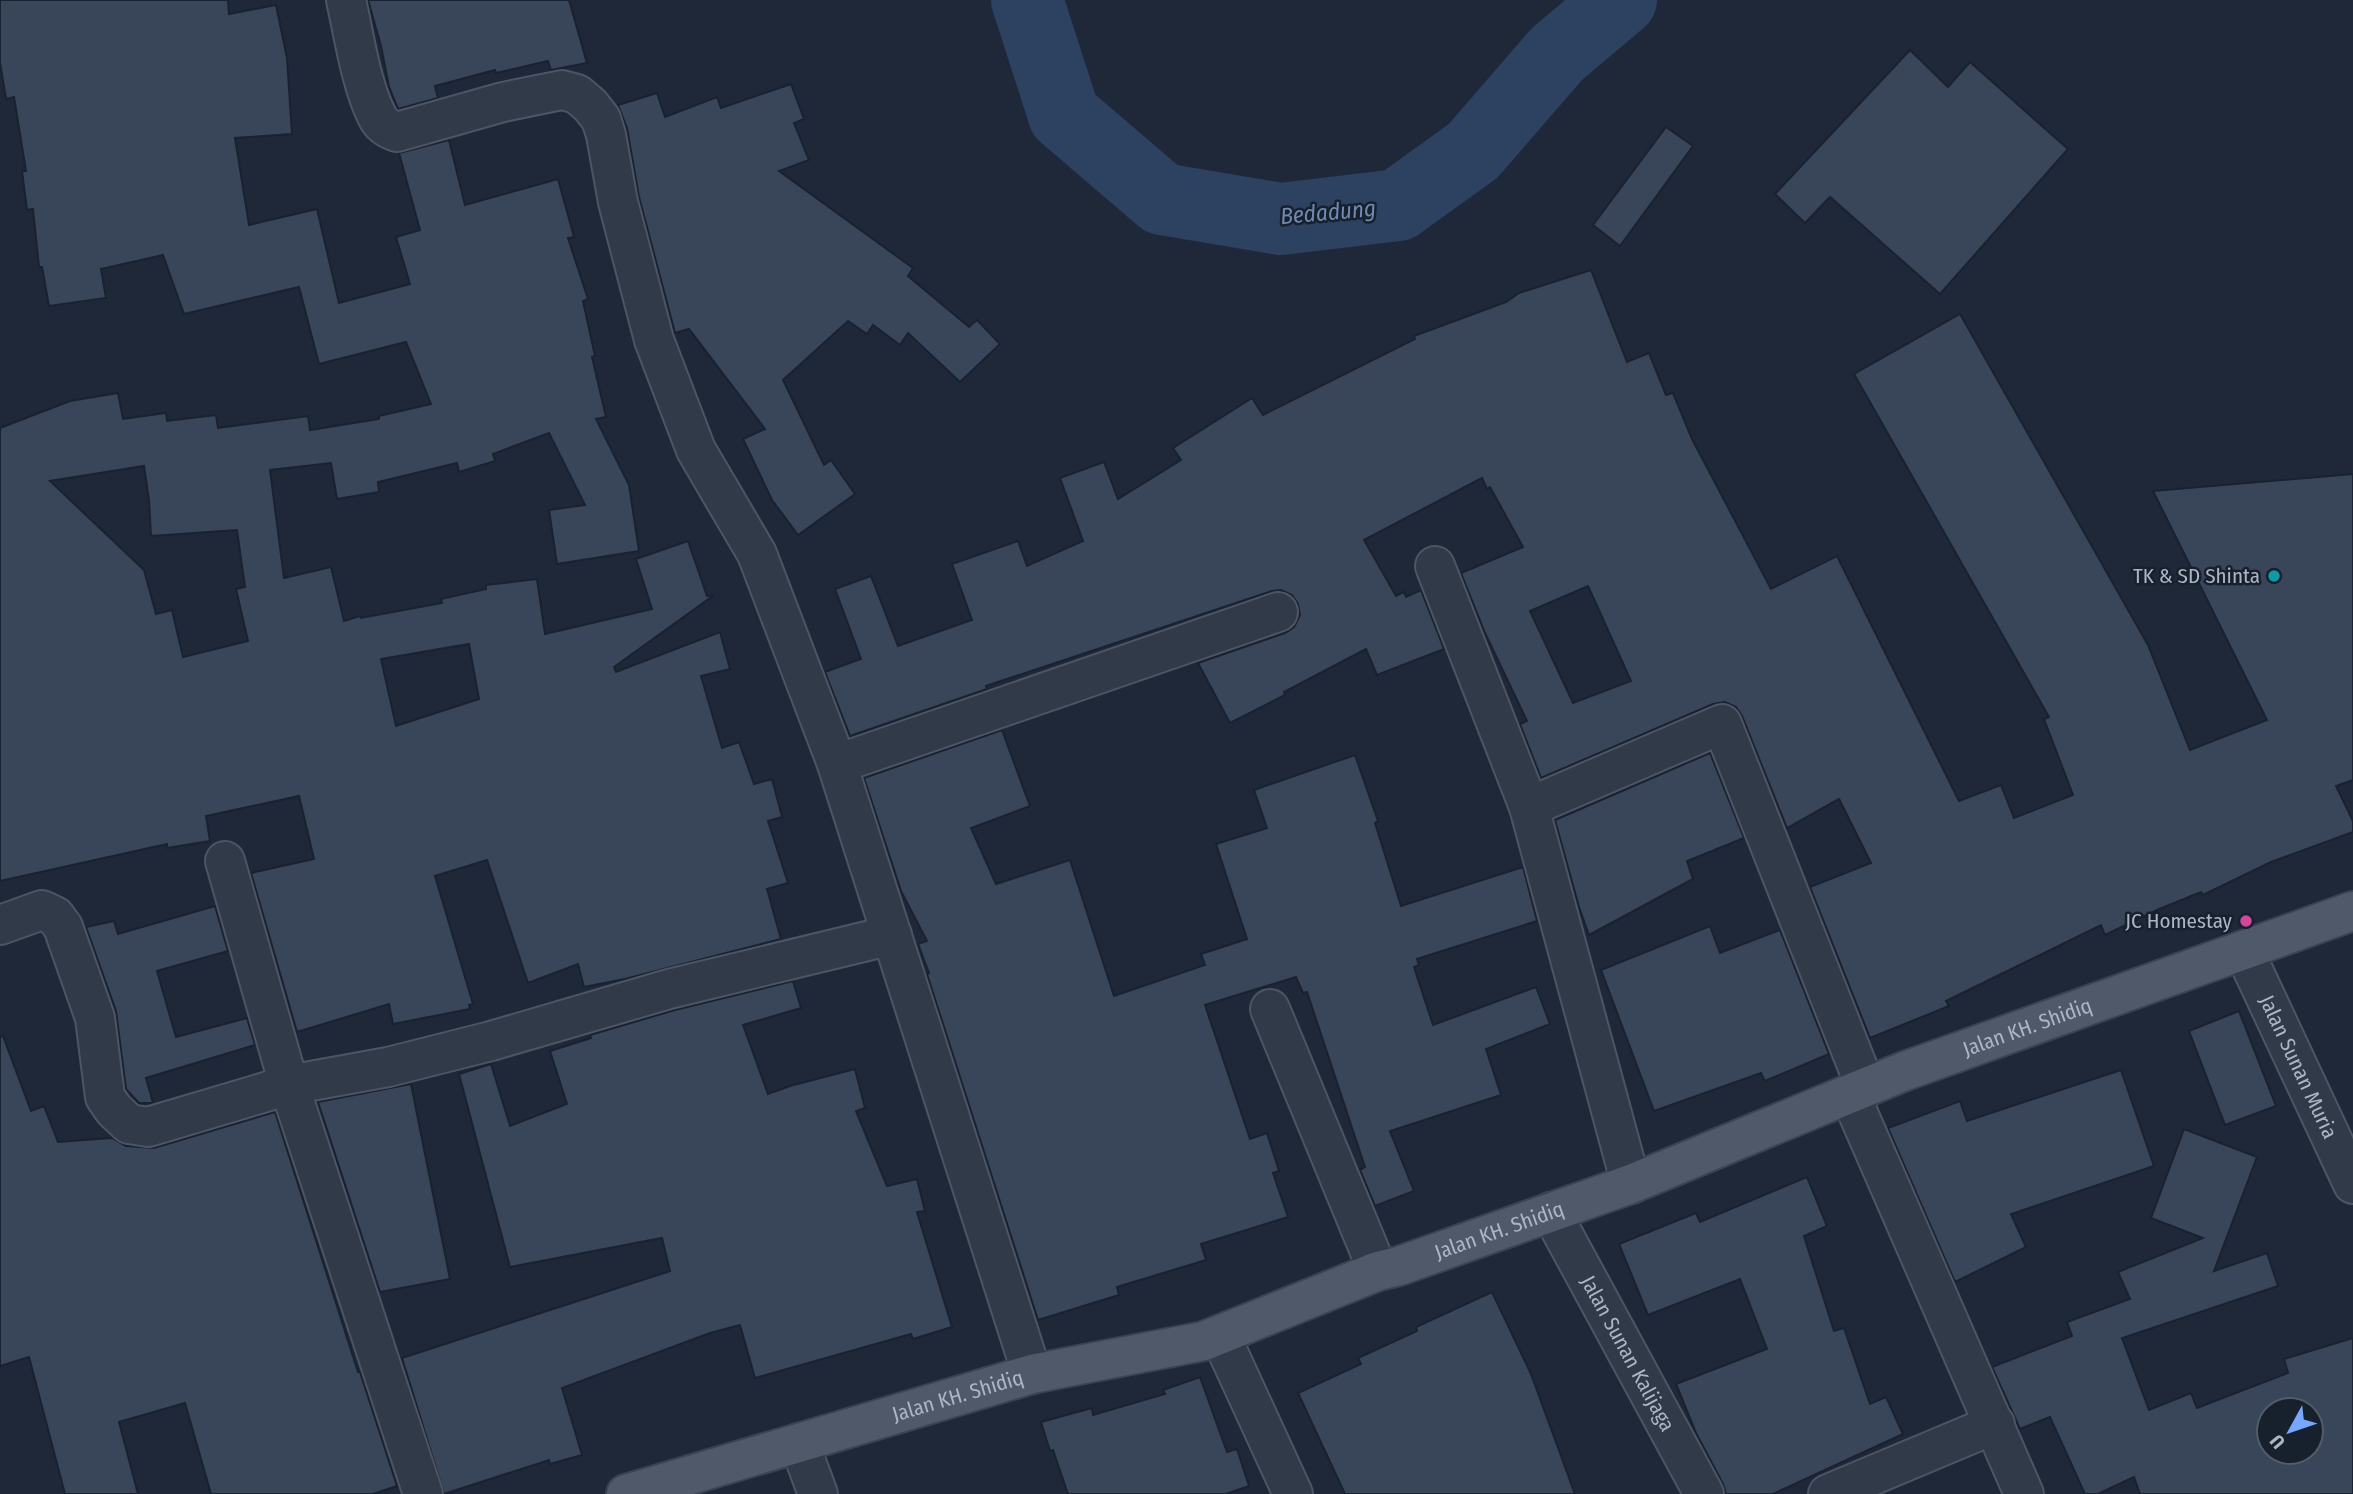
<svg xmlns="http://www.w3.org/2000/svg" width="2353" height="1494" viewBox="0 0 2353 1494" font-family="'Fira Sans Condensed',sans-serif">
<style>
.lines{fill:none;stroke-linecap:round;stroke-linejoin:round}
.river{stroke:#2d4160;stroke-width:72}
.building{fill:#394659;stroke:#192230;stroke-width:2;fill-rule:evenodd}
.minor-casing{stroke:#4c5564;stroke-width:42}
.major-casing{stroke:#3b4353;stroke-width:42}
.minor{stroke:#313a49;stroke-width:38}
.major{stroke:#4f596a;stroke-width:38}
.culture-dot{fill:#0f9aa8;stroke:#17202d;stroke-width:2.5}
.hotel-dot{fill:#d1479c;stroke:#17202d;stroke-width:2.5}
.labels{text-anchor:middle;stroke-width:5;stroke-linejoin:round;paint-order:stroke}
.poi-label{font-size:21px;fill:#abb5c6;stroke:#17202d;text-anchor:end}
.street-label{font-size:21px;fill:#abb5c6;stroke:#17202d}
.water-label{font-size:23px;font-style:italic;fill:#708ab2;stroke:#17202d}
</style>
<rect width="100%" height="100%" fill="#1e2839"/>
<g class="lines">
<!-- river -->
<polyline class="river" points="1027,0 1064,115 1162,199 1281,219 1398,205 1473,151 1557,54 1621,0"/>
</g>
<!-- building -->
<g class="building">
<path d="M 0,0 L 228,0 L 229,14 L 276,5 L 287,58 L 292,134 L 235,138 L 249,225 L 317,209 L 339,303 L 410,284 L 396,237 L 420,230 L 399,153 L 449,140 L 465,205 L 558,179 L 574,237 L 568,238 L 588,299 L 583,301 L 595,356 L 592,357 L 606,417 L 596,419 L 629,485 L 639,551 L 557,564 L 549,510 L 585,505 L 549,433 L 493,454 L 495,461 L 459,472 L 457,463 L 378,482 L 379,492 L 337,499 L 331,463 L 270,470 L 284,578 L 331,567 L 344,621 L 360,616 L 361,618 L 442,603 L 441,599 L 486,589 L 486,585 L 537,579 L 545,634 L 652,609 L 636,559 L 688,541 L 707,596 L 714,595 L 614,667 L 616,672 L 720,632 L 730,669 L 701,676 L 722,748 L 739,742 L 754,784 L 772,779 L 782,817 L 768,821 L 788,883 L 767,889 L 781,939 L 625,979 L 584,987 L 578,964 L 528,983 L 487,860 L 435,876 L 473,1004 L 469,1005 L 470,1009 L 393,1024 L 389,1004 L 297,1032 L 251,873 L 314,859 L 299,796 L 206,816 L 210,841 L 167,848 L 167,844 L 0,881 L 0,428 L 70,401 L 118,393 L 123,419 L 166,413 L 167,421 L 216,415 L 218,428 L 308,416 L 310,430 L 379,419 L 379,416 L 431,404 L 406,342 L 319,364 L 299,287 L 184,314 L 163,255 L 101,269 L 106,298 L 49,306 L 42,267 L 39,267 L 33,209 L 27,210 L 22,171 L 26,171 L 14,97 L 6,99 L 0,63 ZM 144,466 L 149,500 L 151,536 L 237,530 L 245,587 L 236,589 L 248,641 L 183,657 L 172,610 L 156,614 L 144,570 L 50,481 ZM 469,644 L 479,699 L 396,726 L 381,659 Z"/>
<polygon points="368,0 569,0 587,63 551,70 548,61 496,73 495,70 435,86 438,98 398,109 389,87 381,46"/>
<polygon points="1910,50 1948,87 1970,62 2068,149 1940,294 1830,197 1805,223 1775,194"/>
<polygon points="791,84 804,119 794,123 809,160 779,171 913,268 908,276 969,327 977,320 1000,344 960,382 908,333 900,345 873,325 867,334 848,321 783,380 824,465 831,460 855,494 798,535 772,500 743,439 765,429 689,329 675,333 639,197 627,128 618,105 657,93 665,117 717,97 721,108"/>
<polygon points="1666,127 1693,146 1620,246 1593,225"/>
<path d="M 1591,270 L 1627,362 L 1649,353 L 1666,395 L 1673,393 L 1692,439 L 1771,589 L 1837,556 L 1959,801 L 2001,785 L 2014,818 L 2073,795 L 2044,719 L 2049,717 L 1854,374 L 1960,314 L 2148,645 L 2190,750 L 2267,720 L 2153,491 L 2353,474 L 2353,780 L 2336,786 L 2353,821 L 2353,832 L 2271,862 L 2203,895 L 2201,892 L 2157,910 L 2105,935 L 2101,925 L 1946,1001 L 1949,1006 L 1870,1038 L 1810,887 L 1871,863 L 1839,799 L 1787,828 L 1742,716 L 1736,707 L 1725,702 L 1713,704 L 1541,778 L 1520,724 L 1527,721 L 1485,633 L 1461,573 L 1523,547 L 1490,487 L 1487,489 L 1482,478 L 1364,540 L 1396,596 L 1404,592 L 1406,597 L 1421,590 L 1444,649 L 1377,675 L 1366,649 L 1284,692 L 1285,695 L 1230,723 L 1198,663 L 1285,633 L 1294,627 L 1300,615 L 1298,604 L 1292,595 L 1281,590 L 1272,591 L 986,686 L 987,689 L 850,736 L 825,672 L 861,659 L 835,589 L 871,576 L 898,646 L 972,620 L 952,564 L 1018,541 L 1027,566 L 1083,541 L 1060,478 L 1104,462 L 1118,499 L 1181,460 L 1173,448 L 1252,398 L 1263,415 L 1415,339 L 1414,336 L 1506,302 L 1519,293 ZM 1588,586 L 1631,681 L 1573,703 L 1530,611 Z"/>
<polygon points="1002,730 1030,806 971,828 996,884 1070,860 1114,996 1205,965 1201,954 1247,939 1216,844 1267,828 1254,790 1355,755 1378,821 1375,823 1401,906 1523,867 1537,921 1417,959 1419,965 1414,967 1433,1025 1536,987 1550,1024 1486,1049 1501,1095 1390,1131 1414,1191 1375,1206 1360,1170 1365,1167 1307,992 1303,993 1296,977 1205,1005 1250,1139 1267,1133 1279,1171 1273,1173 1288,1217 1201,1244 1206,1260 1117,1287 1119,1295 1038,1320 927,974 929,973 918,944 927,941 901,891 864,778"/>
<polygon points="1710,753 1744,838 1687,861 1693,879 1589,935 1579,907 1555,820"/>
<polygon points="215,906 228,951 157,971 176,1037 247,1018 255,1045 146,1078 153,1103 139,1103 126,1089 116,1011 86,927 114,921 118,934"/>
<polygon points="1710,926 1720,953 1780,930 1829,1054 1765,1081 1761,1073 1654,1111 1601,970"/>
<polygon points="793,981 801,1008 743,1025 768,1094 790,1086 855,1069 865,1108 856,1111 887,1186 917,1179 925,1211 917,1212 952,1327 913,1339 911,1334 755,1378 740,1325 710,1333 562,1388 582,1455 550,1464 549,1460 444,1494 402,1358 670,1271 662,1238 510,1267 459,1074 491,1064 510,1126 567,1104 550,1051 591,1038 590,1035 675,1010"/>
<polygon points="2239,1011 2276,1106 2225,1125 2189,1031"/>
<polygon points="3,1036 31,1111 44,1106 58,1142 112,1138 126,1146 154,1148 275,1112 358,1372 360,1372 397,1486 373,1494 211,1494 185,1403 119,1422 138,1494 65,1494 29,1357 0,1366 0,1037"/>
<polygon points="2121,1070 2154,1166 2011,1214 2026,1247 1955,1282 1888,1128 1960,1101 1967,1121"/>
<polygon points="411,1084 450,1279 380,1292 318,1102"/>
<path d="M 2184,1129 L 2257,1157 L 2214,1271 L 2267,1253 L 2278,1286 L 2122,1338 L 2149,1410 L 2191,1393 L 2197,1408 L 2288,1373 L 2284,1359 L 2353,1338 L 2353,1494 L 2140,1494 L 2134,1477 L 2098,1494 L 2085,1494 L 2050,1417 L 2020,1429 L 1992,1367 L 2072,1336 L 2067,1322 L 2130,1299 L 2118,1272 L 2203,1238 L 2151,1218 ZM 2269,1410 L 2311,1410 L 2311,1452 L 2269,1452 Z"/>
<polygon points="1807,1177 1827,1226 1804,1236 1834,1331 1844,1328 1870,1404 1886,1397 1903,1434 1773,1494 1726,1494 1723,1484 1696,1433 1676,1384 1767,1349 1740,1279 1648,1315 1619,1244 1696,1213 1700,1222"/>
<polygon points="1492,1292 1531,1374 1575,1494 1345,1494 1298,1393 1361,1364 1358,1358 1417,1331 1416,1327"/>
<polygon points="1200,1377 1227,1452 1237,1449 1249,1486 1226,1494 1068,1494 1053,1450 1050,1451 1041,1422 1092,1408 1093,1415 1165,1394 1163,1390"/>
</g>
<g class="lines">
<!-- minor casing -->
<g class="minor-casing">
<g id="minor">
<path d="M 346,0 C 354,35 361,85 377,116 C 381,125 388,129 397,132 L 503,102 L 562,90 L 577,94 L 590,105 L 601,119 L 606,135 L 618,202 L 654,340 L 696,450 L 757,554 L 837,764 L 1032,1374"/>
<polyline points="1435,566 1529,807 1631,1184"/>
<polyline points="837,764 1278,612"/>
<polyline points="1529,807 1722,724 1866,1088"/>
<polyline points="225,861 289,1085 423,1494"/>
<polyline points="0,925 42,910 55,916 63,927 95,1018 105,1097 114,1110 129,1124 148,1127 289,1085 388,1067 491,1041 669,989 892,935"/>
<path id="s1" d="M 2244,951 L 2353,1184"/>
<polyline points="1270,1009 1378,1271"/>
<polyline points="1850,1095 2024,1494"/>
<path id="s2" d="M 1551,1212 L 1704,1494"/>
<polyline points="1220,1335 1293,1494"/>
<polyline points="799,1443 818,1494"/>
<polyline points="1828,1494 1995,1424"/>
</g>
</g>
<!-- major casing -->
<g class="major-casing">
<g id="major">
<path id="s3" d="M 626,1494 L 1032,1374 L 1204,1341 L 1378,1271 L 1399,1266 L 1631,1184 L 1905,1071 L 2353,911"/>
</g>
</g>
<!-- minor -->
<use href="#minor" class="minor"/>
<!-- major -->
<use href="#major" class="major"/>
</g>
<!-- markers -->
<circle class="culture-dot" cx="2274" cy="576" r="7"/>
<circle class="hotel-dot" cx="2246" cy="921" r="7"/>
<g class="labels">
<!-- poi labels -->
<g class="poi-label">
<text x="2260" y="583">TK &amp; SD Shinta</text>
<text x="2232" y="928">JC Homestay</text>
</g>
<!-- street labels -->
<g class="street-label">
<text dy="7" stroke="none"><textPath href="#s3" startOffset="1480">Jalan KH. Shidiq</textPath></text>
<text dy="7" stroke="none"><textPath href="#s1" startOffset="128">Jalan Sunan Muria</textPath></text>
<text dy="7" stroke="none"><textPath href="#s3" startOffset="914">Jalan KH. Shidiq</textPath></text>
<text dy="7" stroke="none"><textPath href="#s2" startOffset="161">Jalan Sunan Kalijaga</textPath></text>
<text dy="7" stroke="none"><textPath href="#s3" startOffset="346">Jalan KH. Shidiq</textPath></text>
</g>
<!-- water labels -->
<g class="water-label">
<text transform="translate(1328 212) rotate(-5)" y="8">Bedadung</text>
</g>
</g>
<!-- north arrow -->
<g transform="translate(2290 1431) rotate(230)"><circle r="33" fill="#17202d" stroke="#525c6a" stroke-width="2"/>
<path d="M0-5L12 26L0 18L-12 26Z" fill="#78a7ff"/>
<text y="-10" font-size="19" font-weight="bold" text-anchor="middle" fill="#abb5c6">U</text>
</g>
</svg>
